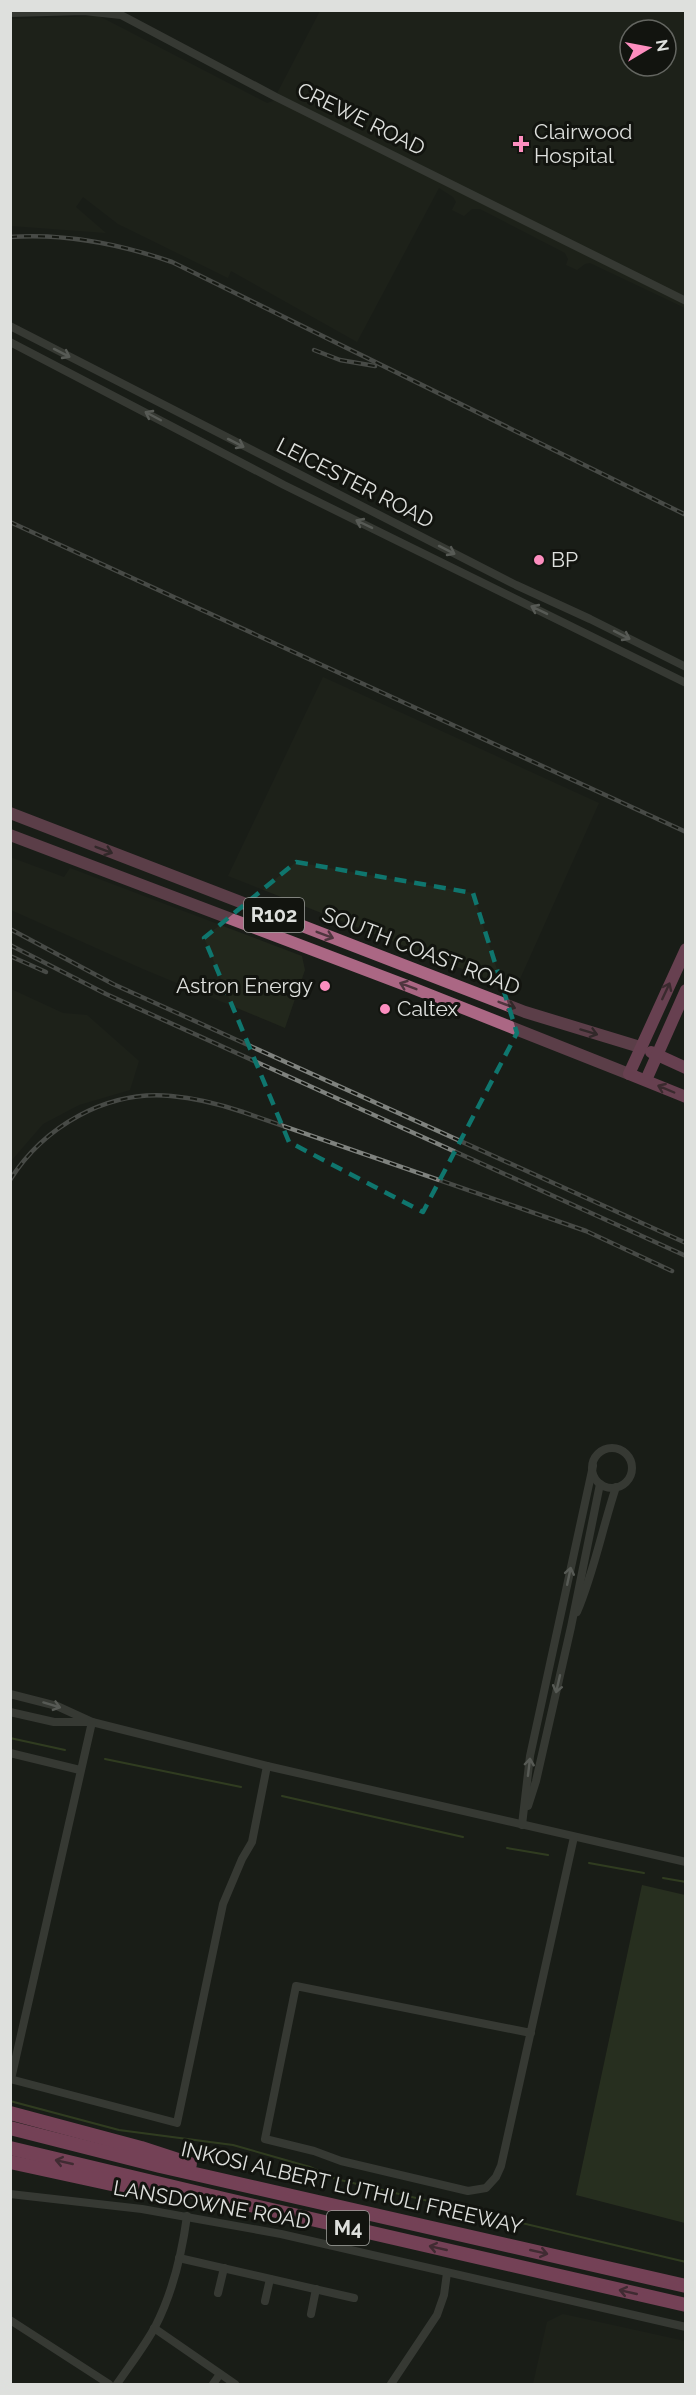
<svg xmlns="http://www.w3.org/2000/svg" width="696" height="2395" viewBox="0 0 696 2395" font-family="Raleway,sans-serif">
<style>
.built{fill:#22271c;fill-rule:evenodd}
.green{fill:#394628}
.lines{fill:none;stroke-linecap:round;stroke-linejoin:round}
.stream{stroke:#4c632b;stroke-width:2}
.minor{stroke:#595c55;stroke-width:8}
.primary{stroke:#ab6784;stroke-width:12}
.trunk{stroke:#c66a94;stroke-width:12}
.motorway{stroke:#e26ea3;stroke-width:14}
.rail-casing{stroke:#7f827e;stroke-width:4.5}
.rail{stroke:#12140f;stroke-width:2;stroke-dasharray:7;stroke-linecap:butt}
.oneway{stroke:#a2a5a0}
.oneway2{stroke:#4f353e}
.oneway3{stroke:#633b4b}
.oneway4{stroke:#703c52}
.marked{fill:none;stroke:#0f766e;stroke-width:4.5;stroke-dasharray:12 8;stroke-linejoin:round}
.poi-dot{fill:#fd8ebf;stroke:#12140f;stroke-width:2}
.labels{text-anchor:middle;stroke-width:6;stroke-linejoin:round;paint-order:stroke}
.shield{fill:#12140f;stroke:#a1a39f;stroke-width:1.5}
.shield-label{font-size:20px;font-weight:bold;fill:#dee0dd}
.street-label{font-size:21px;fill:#dee0dd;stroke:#12140f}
.poi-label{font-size:21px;fill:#dee0dd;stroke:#12140f;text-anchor:start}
</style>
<rect width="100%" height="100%" fill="#1a1d18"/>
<!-- built -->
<g class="built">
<path d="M 320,11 L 685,11 L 685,308 L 590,263 L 585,264 L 577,270 L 566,265 L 568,259 L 565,253 L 480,209 L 472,209 L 464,216 L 452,210 L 456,202 L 453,197 L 439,188 L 357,342 L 231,271 L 228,278 L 118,224 L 83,197 L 76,207 L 106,233 L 11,226 L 10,19 L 99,16 L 267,103 L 273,101 ZM 630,30 L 666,30 L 666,66 L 630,66 Z"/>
<polygon points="323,677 599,803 515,990 228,876"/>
<polygon points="10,857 64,877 70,868 302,956 305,970 285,1028 143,969 11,910"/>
<polygon points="11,989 63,1013 87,1015 139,1061 130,1090 79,1105 43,1124 11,1161"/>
<polygon points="563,2314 685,2341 685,2384 533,2384 547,2322"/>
</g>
<!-- green -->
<polygon class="green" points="642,1885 685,1895 685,2223 576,2195"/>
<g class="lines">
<!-- stream -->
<g class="stream">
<polyline points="10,1738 65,1750"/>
<polyline points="105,1759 241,1787"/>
<polyline points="282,1796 463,1837"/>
<polyline points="507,1848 548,1855"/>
<polyline points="589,1863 644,1873"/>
<polyline points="663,1878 686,1882"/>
<polyline points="10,2101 119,2130 233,2145 310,2167 336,2179 686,2262"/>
</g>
<!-- minor -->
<g class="minor">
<polyline points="10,13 84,11 121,15 276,97 686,301"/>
<polyline points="10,326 516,585 590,619 686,667"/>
<polyline points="10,342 284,485 686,683"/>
<circle cx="612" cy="1468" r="20"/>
<path d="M 577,1612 C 594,1572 602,1529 616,1487"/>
<polyline points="10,1694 57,1706 92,1722 267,1766 686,1862"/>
<polyline points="10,1712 54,1722 87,1722"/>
<polyline points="10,1753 80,1770"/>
<polyline points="528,1806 536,1781 571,1627 600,1484"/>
<polyline points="522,1825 530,1756 593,1466"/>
<polyline points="531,2033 296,1986 265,2139 314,2151 341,2161 468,2191 486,2188 496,2177 501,2166 574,1837"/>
<polyline points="10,2079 177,2123 223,1904 242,1859 252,1842 267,1766"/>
<polyline points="11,2079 92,1722"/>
<polyline points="10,2194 142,2209 281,2234 686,2327"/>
<polyline points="179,2258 354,2298"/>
<polyline points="218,2293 224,2268"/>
<polyline points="265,2301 270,2279"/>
<polyline points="311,2314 316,2289"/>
<polyline points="10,2320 109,2384"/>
<polyline points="154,2328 235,2384"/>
<path d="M 117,2384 C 130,2365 144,2347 155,2327 C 172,2294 182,2253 187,2216"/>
<polyline points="213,2384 220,2374"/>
<polyline points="391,2384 437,2315 444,2295 447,2273"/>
</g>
<!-- primary -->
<g class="primary">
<polyline points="10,813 525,1012 640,1047"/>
<polyline points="10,835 405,985 629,1074"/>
</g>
<!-- trunk -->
<g class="trunk">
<polyline points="686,949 629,1074 686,1097"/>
<polyline points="651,1052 686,1068"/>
<polyline points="646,1080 686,990"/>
</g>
<!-- motorway -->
<g class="motorway">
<polyline points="10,2113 141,2148 190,2164"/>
<polyline points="10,2128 160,2166 686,2286"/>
<polyline points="10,2148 224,2199 686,2305"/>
<polyline points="10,2162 116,2185 147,2189"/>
</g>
<!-- rail casing -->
<g class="rail-casing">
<g id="rail">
<path d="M 10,237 C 67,233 120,244 172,262 L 686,515"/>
<polyline points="314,350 340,360 375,366"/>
<polyline points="10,522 686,832"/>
<polyline points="10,929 113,984 686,1243"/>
<polyline points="10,945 106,994 686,1256"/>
<polyline points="10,956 46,972"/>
<path d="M 10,1180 C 44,1126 107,1090 171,1096 C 196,1098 219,1104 243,1112 L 586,1231 L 672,1271"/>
</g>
</g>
<!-- rail -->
<use href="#rail" class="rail"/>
</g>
<!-- one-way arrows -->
<defs><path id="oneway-shaft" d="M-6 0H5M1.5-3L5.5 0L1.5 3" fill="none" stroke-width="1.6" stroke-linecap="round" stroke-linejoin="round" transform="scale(1.5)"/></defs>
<g class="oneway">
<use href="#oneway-shaft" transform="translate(62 353) rotate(27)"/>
<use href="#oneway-shaft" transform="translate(153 416) rotate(-152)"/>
<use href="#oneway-shaft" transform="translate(236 443) rotate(27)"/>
<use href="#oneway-shaft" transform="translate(364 524) rotate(-154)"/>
<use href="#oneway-shaft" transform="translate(447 550) rotate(27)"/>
<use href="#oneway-shaft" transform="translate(539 610) rotate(-154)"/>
<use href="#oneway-shaft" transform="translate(622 635) rotate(27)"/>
<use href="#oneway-shaft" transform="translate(569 1576) rotate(-78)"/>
<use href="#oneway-shaft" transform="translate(558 1684) rotate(103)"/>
<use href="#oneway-shaft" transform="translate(52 1705) rotate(17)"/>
<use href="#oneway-shaft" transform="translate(529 1767) rotate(-83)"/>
</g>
<g class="oneway2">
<use href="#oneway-shaft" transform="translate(104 850) rotate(21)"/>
<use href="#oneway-shaft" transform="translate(325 935) rotate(21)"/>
<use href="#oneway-shaft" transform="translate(408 986) rotate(-159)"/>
<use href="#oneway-shaft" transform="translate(507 1005) rotate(21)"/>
<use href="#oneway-shaft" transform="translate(589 1032) rotate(17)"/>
</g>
<g class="oneway3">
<use href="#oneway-shaft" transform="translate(666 991) rotate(-65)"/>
<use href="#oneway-shaft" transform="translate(666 1089) rotate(-157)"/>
</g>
<g class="oneway4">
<use href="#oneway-shaft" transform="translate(64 2162) rotate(-167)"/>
<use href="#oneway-shaft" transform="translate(438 2248) rotate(-167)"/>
<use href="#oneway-shaft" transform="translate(539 2252) rotate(13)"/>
<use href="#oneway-shaft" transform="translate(628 2292) rotate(-167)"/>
</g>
<!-- marked area -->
<path d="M0 0H696V2395H0ZM 296,862 L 473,893 L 517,1033 L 423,1212 L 289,1142 L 204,938 Z" fill="#1a1d18" fill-opacity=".55" fill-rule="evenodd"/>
<path class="marked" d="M 296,862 L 473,893 L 517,1033 L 423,1212 L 289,1142 L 204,938 Z"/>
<!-- markers -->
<g class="poi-dot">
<path d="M518 135h6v6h6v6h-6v6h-6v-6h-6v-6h6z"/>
<circle cx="539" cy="560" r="6"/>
<circle cx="325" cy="986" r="6"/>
<circle cx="385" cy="1009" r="6"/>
</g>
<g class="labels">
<!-- shield labels -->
<g class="shield">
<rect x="244" y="898" width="60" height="34" rx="4.5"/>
<rect x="327" y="2211" width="42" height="34" rx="4.5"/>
</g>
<g class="shield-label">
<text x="274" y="922">R102</text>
<text x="348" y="2235">M4</text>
</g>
<!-- street labels -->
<g class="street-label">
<text transform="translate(361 119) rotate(26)" y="7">CREWE ROAD</text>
<text transform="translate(355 483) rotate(27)" y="7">LEICESTER ROAD</text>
<text transform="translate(421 951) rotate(21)" y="7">SOUTH COAST ROAD</text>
<text transform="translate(352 2188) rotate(13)" y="7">INKOSI ALBERT LUTHULI FREEWAY</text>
<text transform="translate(212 2205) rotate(10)" y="7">LANSDOWNE ROAD</text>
</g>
<!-- poi labels -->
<g class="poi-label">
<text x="534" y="139">Clairwood<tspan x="534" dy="24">Hospital</tspan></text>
<text x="551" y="567">BP</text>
<text x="313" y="993" text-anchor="end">Astron Energy</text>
<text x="397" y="1016">Caltex</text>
</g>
</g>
<!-- border -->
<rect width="696" height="2395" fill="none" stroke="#dee0dd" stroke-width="24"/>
<!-- north arrow -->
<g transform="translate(648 48) rotate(80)"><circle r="28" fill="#12140f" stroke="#646661" stroke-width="1.5"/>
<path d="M0-4.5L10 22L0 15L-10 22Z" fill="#fd8ebf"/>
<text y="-9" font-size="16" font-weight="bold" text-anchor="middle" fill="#dee0dd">N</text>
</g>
</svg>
